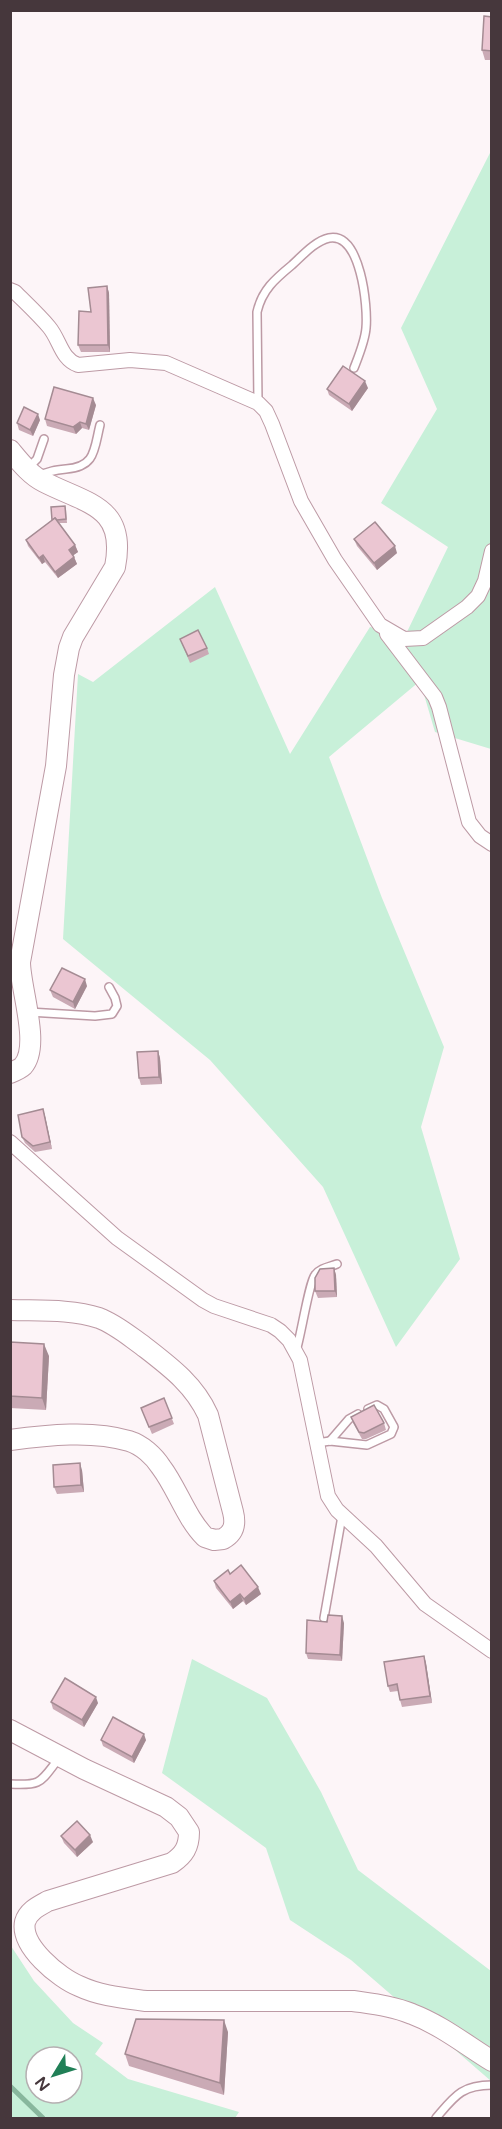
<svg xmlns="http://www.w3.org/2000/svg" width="502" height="2129" viewBox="0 0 502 2129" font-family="'Varela Round',sans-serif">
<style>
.green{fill:#c8f0d9;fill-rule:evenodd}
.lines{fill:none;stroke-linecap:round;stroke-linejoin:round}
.stream{stroke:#88b79d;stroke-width:5}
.service-casing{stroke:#bd9aa5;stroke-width:10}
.minor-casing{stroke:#bd9aa5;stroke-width:16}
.secondary-casing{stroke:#bd9aa5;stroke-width:22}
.service{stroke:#fff;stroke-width:7}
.minor{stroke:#fff;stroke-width:14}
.secondary{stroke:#fff;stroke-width:20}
.wall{fill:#caaab5}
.shaded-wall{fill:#a48b93}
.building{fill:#ebc6d2;stroke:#a48b93;stroke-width:1.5}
</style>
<rect width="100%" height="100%" fill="#fdf5f8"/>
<!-- green -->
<g class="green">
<polygon points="491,151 491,749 435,732 420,681 329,757 382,898 444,1047 421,1127 460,1259 396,1347 323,1187 210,1060 63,939 78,674 93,682 215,587 290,754 370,627 406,634 448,547 381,503 437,409 401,328"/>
<polygon points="192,1659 267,1698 321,1792 358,1870 491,1971 491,2081 351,1960 290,1920 266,1848 162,1773"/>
<path d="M 11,1946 L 34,1981 L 73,2023 L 103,2043 L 95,2054 L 128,2079 L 239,2112 L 235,2118 L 11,2118 ZM 36,2057 L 72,2057 L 72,2093 L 36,2093 Z"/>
</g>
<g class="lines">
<!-- stream -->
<polyline class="stream" points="10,2086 43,2118"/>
<!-- service casing -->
<g class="service-casing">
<g id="service">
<path d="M 258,403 L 257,312 C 262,290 275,279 292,265 C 302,256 315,241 329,238 C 361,232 368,307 366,328 C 365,341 359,355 354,368"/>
<polyline points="28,468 37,459 44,439"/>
<path d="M 39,476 C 48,471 56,470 66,469 C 96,467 94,449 100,425"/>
<polyline points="29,1012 95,1016 112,1014 117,1006 115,998 109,987"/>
<path d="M 296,1351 C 301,1336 309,1282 315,1275 C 320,1268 329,1267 337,1264"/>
<polyline points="330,1441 349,1419 358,1414"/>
<polyline points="317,1443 330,1441 367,1445 391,1434 394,1427 384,1409 377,1405 368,1409"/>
<polyline points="324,1618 342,1516"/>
<path d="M 10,1784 C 43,1786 40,1782 60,1757"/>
<path d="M 436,2118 C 454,2097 461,2085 492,2085"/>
</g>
</g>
<!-- minor casing -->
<g class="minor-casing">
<g id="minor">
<path d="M 10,290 L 15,292 C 26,303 39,315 49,327 C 60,340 61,359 78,365 L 130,360 L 166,363 L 258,403 L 266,411 L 272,424 L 301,501 L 335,560 L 380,625 L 404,639 L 423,638 L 467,607 L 478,596 L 485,581 L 492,551"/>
<polyline points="387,634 435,697 439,707 469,822 480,836 492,844"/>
<polyline points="10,1142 117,1238 203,1300 214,1306 271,1325 280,1331 289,1340 300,1360 328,1496 337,1510 376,1546 425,1604 492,1651"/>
</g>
</g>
<!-- secondary casing -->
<g class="secondary-casing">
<g id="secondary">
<path d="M 10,450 C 20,462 30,475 44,482 C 87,504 127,506 115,567 L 73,637 L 69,648 L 64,675 L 56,766 L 20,962 C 20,988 41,1046 23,1066 C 20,1069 15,1071 10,1073"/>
<path d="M 10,1310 C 39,1311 71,1309 99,1318 C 115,1324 128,1335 142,1345 C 169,1366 194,1384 208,1415 L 233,1512 C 236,1524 234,1533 223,1539 L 214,1540 L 205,1537 C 186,1518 177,1488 161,1467 C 154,1456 142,1445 129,1441 C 93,1430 47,1435 10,1440"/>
<path d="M 10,1730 L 84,1769 L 166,1807 L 179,1817 L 189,1832 C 189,1847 184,1855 172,1863 L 48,1901 C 39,1906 28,1911 25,1922 C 20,1946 59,1978 79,1986 C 100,1996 124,1998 146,2001 L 353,2001 C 373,2004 393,2006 412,2014 C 441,2025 466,2045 492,2061"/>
</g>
</g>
<!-- service -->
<use href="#service" class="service"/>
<!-- minor -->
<use href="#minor" class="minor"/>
<!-- secondary -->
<use href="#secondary" class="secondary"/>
</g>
<!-- wall -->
<g class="wall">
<polygon points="492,17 492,60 485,60 482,50"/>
<polygon points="107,286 109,293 110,352 81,352 78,345 91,312"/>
<polygon points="368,388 352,411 329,395 327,389"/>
<polygon points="96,405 89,430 82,428 76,434 47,426 45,419"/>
<polygon points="40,420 33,436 19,430 17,423"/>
<polygon points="65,506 66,509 67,523 59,523 75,545 78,552 73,555 77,564 58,578 45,562 42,564 28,546 26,540 52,520"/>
<polygon points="354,539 397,553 377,570 357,546"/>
<polygon points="180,639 207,648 209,654 190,663"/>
<polygon points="87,986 75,1009 53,997 50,990"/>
<polygon points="158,1051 160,1058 162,1084 141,1085 139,1078"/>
<polygon points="43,1109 45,1116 52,1149 35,1152 25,1143 22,1137"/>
<polygon points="334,1268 336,1275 337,1297 318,1298 315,1291"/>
<polygon points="10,1342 49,1356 46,1410 10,1408"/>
<polygon points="164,1398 174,1424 152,1434 141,1408"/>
<polygon points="351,1417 384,1423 386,1430 366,1439 362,1439 353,1423"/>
<polygon points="82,1470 84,1492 57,1494 54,1487"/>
<polygon points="230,1574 261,1594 246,1605 243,1601 233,1609 216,1588 214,1581"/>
<polygon points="344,1623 342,1661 308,1659 306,1653"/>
<polygon points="424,1656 426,1663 432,1703 402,1707 400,1700 398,1691 390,1692 388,1686"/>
<polygon points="51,1702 98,1703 84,1727 53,1709"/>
<polygon points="101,1740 146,1740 134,1763 103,1746"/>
<polygon points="61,1836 93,1842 77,1857 64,1843"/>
<polygon points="228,2032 224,2095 129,2066 125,2054"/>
</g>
<!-- shaded-wall -->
<g class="shaded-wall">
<polygon points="107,286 109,293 110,352 108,345"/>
<polygon points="365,381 368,388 352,411 349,404"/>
<polygon points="93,398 96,405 89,430 86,424"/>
<polygon points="38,414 40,420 33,436 30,430"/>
<polygon points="80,422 82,428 76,434 73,427"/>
<polygon points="75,545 78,552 71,557 69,550"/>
<polygon points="395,546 397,553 377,570 374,563"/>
<polygon points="43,555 45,562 42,564 39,558"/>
<polygon points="74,557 77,564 58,578 55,572"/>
<polygon points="85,979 87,986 75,1009 73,1002"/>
<polygon points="158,1051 160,1058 162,1084 159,1077"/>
<polygon points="43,1109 45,1116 52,1149 50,1142"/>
<polygon points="334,1268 336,1275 337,1297 335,1291"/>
<polygon points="44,1344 49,1356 46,1410 42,1398"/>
<polygon points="80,1463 82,1470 84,1492 81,1485"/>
<polygon points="258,1587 261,1594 246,1605 244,1599"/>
<polygon points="240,1594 243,1601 233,1609 230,1602"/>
<polygon points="342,1616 344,1623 342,1661 340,1655"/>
<polygon points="424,1656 426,1663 432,1703 430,1696"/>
<polygon points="96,1697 98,1703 84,1727 82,1720"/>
<polygon points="144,1734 146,1740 134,1763 132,1757"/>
<polygon points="90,1835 93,1842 77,1857 75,1850"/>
<polygon points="224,2020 228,2032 224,2095 220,2083"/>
</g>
<!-- building -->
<g class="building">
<polygon points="484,16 492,17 492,51 482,50"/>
<polygon points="107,286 108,345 78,345 79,311 91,312 88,288"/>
<polygon points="343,366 365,381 349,404 327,389"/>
<polygon points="54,387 93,398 86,424 80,422 73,427 45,419"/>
<polygon points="24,407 38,414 30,430 17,423"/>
<polygon points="65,506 66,519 57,520 55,518 52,520 51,507"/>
<polygon points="55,518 75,545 69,550 74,557 55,572 43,555 39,558 26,540"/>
<polygon points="375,522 395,546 374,563 354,539"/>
<polygon points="198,630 207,648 188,656 180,639"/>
<polygon points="62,968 85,979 73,1002 50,990"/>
<polygon points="158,1051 159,1077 139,1078 137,1052"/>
<polygon points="43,1109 50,1142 33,1146 22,1137 18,1115"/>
<polygon points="334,1268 335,1291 315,1291 315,1278 320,1269"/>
<polygon points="10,1342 44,1344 42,1398 10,1396"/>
<polygon points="164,1398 172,1418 149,1427 141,1408"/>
<polygon points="374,1405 384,1423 364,1433 359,1432 351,1417"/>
<polygon points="80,1463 81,1485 54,1487 53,1465"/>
<polygon points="241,1565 258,1587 244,1599 240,1594 230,1602 214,1581 228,1570 230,1574"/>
<polygon points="328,1615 342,1616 340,1655 306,1653 307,1620 327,1622"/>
<polygon points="424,1656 430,1696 400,1700 397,1684 388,1686 384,1662"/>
<polygon points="65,1678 96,1697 82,1720 51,1702"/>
<polygon points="113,1717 144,1734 132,1757 101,1740"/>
<polygon points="77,1821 90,1835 75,1850 61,1836"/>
<polygon points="136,2019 224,2020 220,2083 125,2054"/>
</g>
<!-- border -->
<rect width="502" height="2129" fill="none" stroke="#46373c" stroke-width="24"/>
<!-- north arrow -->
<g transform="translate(54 2075) rotate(232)"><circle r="28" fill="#ffffff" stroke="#b5afb1" stroke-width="1.5"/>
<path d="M0-4.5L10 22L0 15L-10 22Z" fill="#218057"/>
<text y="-9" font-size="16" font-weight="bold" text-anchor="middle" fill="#46373c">N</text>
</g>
</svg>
